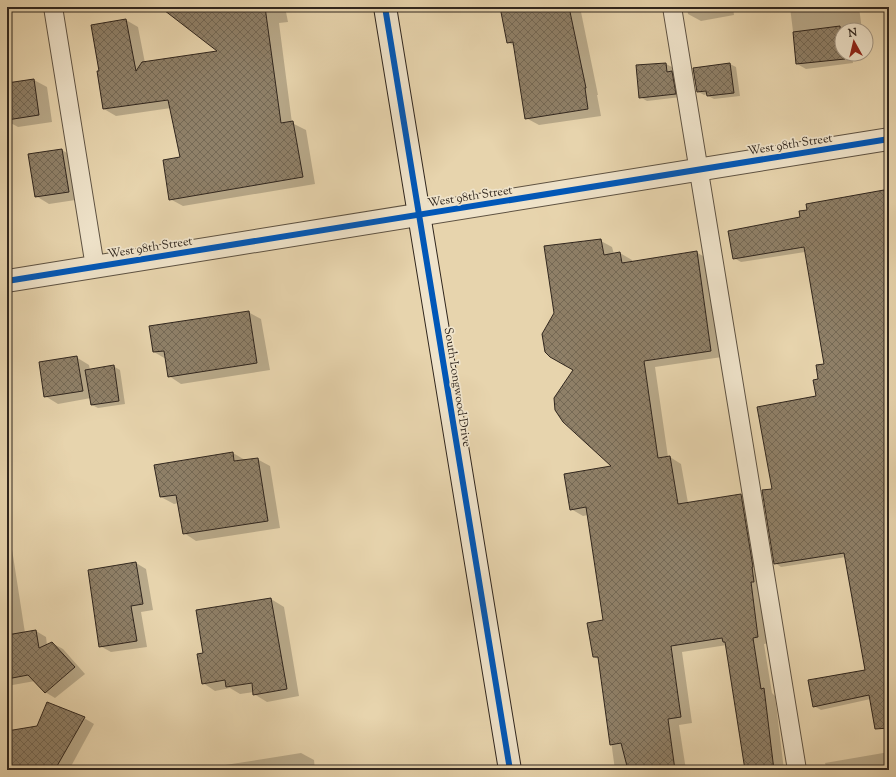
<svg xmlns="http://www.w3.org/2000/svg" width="896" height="777" viewBox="0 0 896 777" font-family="'Sorts Mill Goudy',serif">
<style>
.shadow{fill:#0003}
.building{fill:url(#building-cross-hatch);stroke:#30261e}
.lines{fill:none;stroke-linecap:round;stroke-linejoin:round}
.lane-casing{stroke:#5e5242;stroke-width:20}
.street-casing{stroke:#5e5242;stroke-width:24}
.secondary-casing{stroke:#30261e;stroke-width:24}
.lane{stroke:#efe3ca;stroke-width:18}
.street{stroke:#efe3ca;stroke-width:22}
.secondary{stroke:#efe3ca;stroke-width:22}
.cycleway-casing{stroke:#efe3ca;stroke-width:8}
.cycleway{stroke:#0057b8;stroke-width:6}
.labels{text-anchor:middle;stroke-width:3.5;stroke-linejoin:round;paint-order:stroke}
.street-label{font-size:12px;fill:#30261e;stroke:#efe3ca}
</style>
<defs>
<pattern id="building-cross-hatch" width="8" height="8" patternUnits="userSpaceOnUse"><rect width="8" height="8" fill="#8f8068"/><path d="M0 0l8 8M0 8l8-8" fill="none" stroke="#756955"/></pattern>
</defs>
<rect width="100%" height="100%" fill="#e7d4ad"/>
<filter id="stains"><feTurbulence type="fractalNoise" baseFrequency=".005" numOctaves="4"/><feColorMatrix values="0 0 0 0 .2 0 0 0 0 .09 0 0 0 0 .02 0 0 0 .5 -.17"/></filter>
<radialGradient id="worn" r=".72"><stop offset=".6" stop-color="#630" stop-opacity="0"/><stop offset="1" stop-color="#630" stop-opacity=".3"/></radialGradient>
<!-- shadow -->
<g class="shadow">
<polygon points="167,7 285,7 288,22 279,23 292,123 306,130 315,184 183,206 170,199 181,158 171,108 116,116 104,109 101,72 126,20 138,27 145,63 219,51"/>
<polygon points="501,7 580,7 598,95 597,95 601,116 539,125 526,118 514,46 508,42"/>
<polygon points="687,7 733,7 734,15 701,21 688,14"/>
<polygon points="790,7 859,7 862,30 842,30 842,54 866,54 866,55 852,57 853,63 806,69 797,64"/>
<polygon points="666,64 672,67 673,72 678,76 681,97 647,101 640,97"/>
<polygon points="730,64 736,67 740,96 714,99 708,96 708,94 704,95 697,91"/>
<polygon points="34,80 47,87 52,122 18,127 7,121 7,84"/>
<polygon points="62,150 75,158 82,199 49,204 36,196"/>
<polygon points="884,191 889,194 889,729 884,696 821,710 814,706 866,671 846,557 781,567 775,563 773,490 817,397 819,380 825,365 805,252 741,262 734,258 801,218"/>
<polygon points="601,241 612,247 614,254 620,253 632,260 632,262 696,252 708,259 722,357 655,367 668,457 670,457 681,464 688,503 741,495 752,501 769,643 764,644 772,693 775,696 784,770 746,770 727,645 682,652 692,723 679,725 686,770 615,770 600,660 594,657 604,621 588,515 583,516 571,509 613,467 574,370"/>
<polygon points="248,312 261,319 270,370 181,384 169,376 166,359 154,352"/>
<polygon points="76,357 89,365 90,370 113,366 120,370 125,404 98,408 92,405 91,398 58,404 45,396"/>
<polygon points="233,453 245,460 257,459 270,466 280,528 196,541 184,533 179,503 174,504 161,497"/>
<polygon points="7,517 25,633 36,631 46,637 47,645 52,643 63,649 85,674 55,698 45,692 35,681 7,686"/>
<polygon points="136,563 146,569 153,610 141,612 147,647 111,652 100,646"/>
<polygon points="271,599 284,607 299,696 267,702 254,694 254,692 240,694 230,688 215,691 203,683 204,653 197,611"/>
<polygon points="84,718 94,724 69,770 7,770 7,732"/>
<polygon points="889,752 889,770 827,770 825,763"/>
<polygon points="301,753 314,760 315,770 200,770 200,769"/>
</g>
<!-- building -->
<g class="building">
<polygon points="160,7 265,7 281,123 293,121 303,177 169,200 163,160 180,157 168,100 103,109 97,71 99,71 91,25 126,19 136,71 142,62 217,51"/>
<polygon points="500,7 569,7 586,88 585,88 588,109 525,119 513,42 507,43"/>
<polygon points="840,26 842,54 844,54 845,59 796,64 793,32"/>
<polygon points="666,63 667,72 672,71 676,94 639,98 636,65"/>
<polygon points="730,63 734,93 707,96 706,91 697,92 693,68"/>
<polygon points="34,79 39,115 7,120 7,83"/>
<polygon points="62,149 69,192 35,197 28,154"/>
<polygon points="884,190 889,215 889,728 875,729 869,695 813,707 808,680 865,670 844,553 774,564 762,490 772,489 757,407 816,396 813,380 818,379 816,365 824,364 804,247 733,259 728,231 800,217 799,211 807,210 806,204"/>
<polygon points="601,239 604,255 620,252 622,263 697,251 711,351 644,361 658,458 670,456 678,504 741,494 753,567 752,567 754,582 751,582 758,637 753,638 761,689 764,688 774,770 745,770 725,642 723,642 722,638 671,646 681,717 668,719 675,770 628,770 621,743 610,745 598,657 593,657 587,623 603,620 586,507 570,510 564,474 611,466 563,422 555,410 554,398 573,370 550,357 545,352 542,334 554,313 544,246"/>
<polygon points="249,311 257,363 168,377 164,351 153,352 149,326"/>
<polygon points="77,356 83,391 44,397 39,362"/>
<polygon points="114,365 119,401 91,405 85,370"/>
<polygon points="233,452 234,461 258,458 268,521 183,534 176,495 160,497 154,465"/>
<polygon points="136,562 143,604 131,606 137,641 99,647 88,570"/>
<polygon points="271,598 287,689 253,695 252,683 226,687 225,680 202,684 197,654 203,653 196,610"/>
<polygon points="36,630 39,648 52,642 75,667 45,693 28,675 7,679 7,635"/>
<polygon points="47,702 85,717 57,766 33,770 7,770 7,731 37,726"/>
</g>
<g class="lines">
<!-- lane casing -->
<g class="lane-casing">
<g id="lane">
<polyline points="53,7 95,267"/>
<polyline points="672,7 797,770"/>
</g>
</g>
<!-- street casing -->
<g class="street-casing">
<polyline id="street" points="7,281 889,139"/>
</g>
<!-- secondary casing -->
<g class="secondary-casing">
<polyline id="secondary" points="385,7 510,770"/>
</g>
<!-- lane -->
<use href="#lane" class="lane"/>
<!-- street -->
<use href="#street" class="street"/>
<!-- secondary -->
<use href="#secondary" class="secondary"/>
<!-- cycleway casing -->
<g class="cycleway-casing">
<g id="cycleway">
<polyline points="385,7 510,770"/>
<polyline points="7,281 889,139"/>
</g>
</g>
<!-- cycleway -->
<use href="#cycleway" class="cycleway"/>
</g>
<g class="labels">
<!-- street labels -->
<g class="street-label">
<text transform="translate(790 144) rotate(-9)" y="4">West 98th Street</text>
<text transform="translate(470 196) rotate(-9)" y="4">West 98th Street</text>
<text transform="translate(150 247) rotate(-9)" y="4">West 98th Street</text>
<text transform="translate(458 387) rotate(81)" y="4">South Longwood Drive</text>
</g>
</g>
<!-- margin -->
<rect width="896" height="777" fill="none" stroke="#e7d4ad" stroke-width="24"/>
<rect x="8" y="8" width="880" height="761" fill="none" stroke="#30261e" stroke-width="2"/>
<rect x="12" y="12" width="872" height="753" fill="none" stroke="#30261e"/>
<!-- north arrow -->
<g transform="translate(854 42) rotate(352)"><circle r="19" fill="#efe3ca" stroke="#a39785"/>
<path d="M0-3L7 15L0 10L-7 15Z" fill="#8f2418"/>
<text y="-6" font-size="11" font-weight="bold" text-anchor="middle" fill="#30261e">N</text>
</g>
<rect width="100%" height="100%" filter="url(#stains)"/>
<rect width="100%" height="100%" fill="url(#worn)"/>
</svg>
